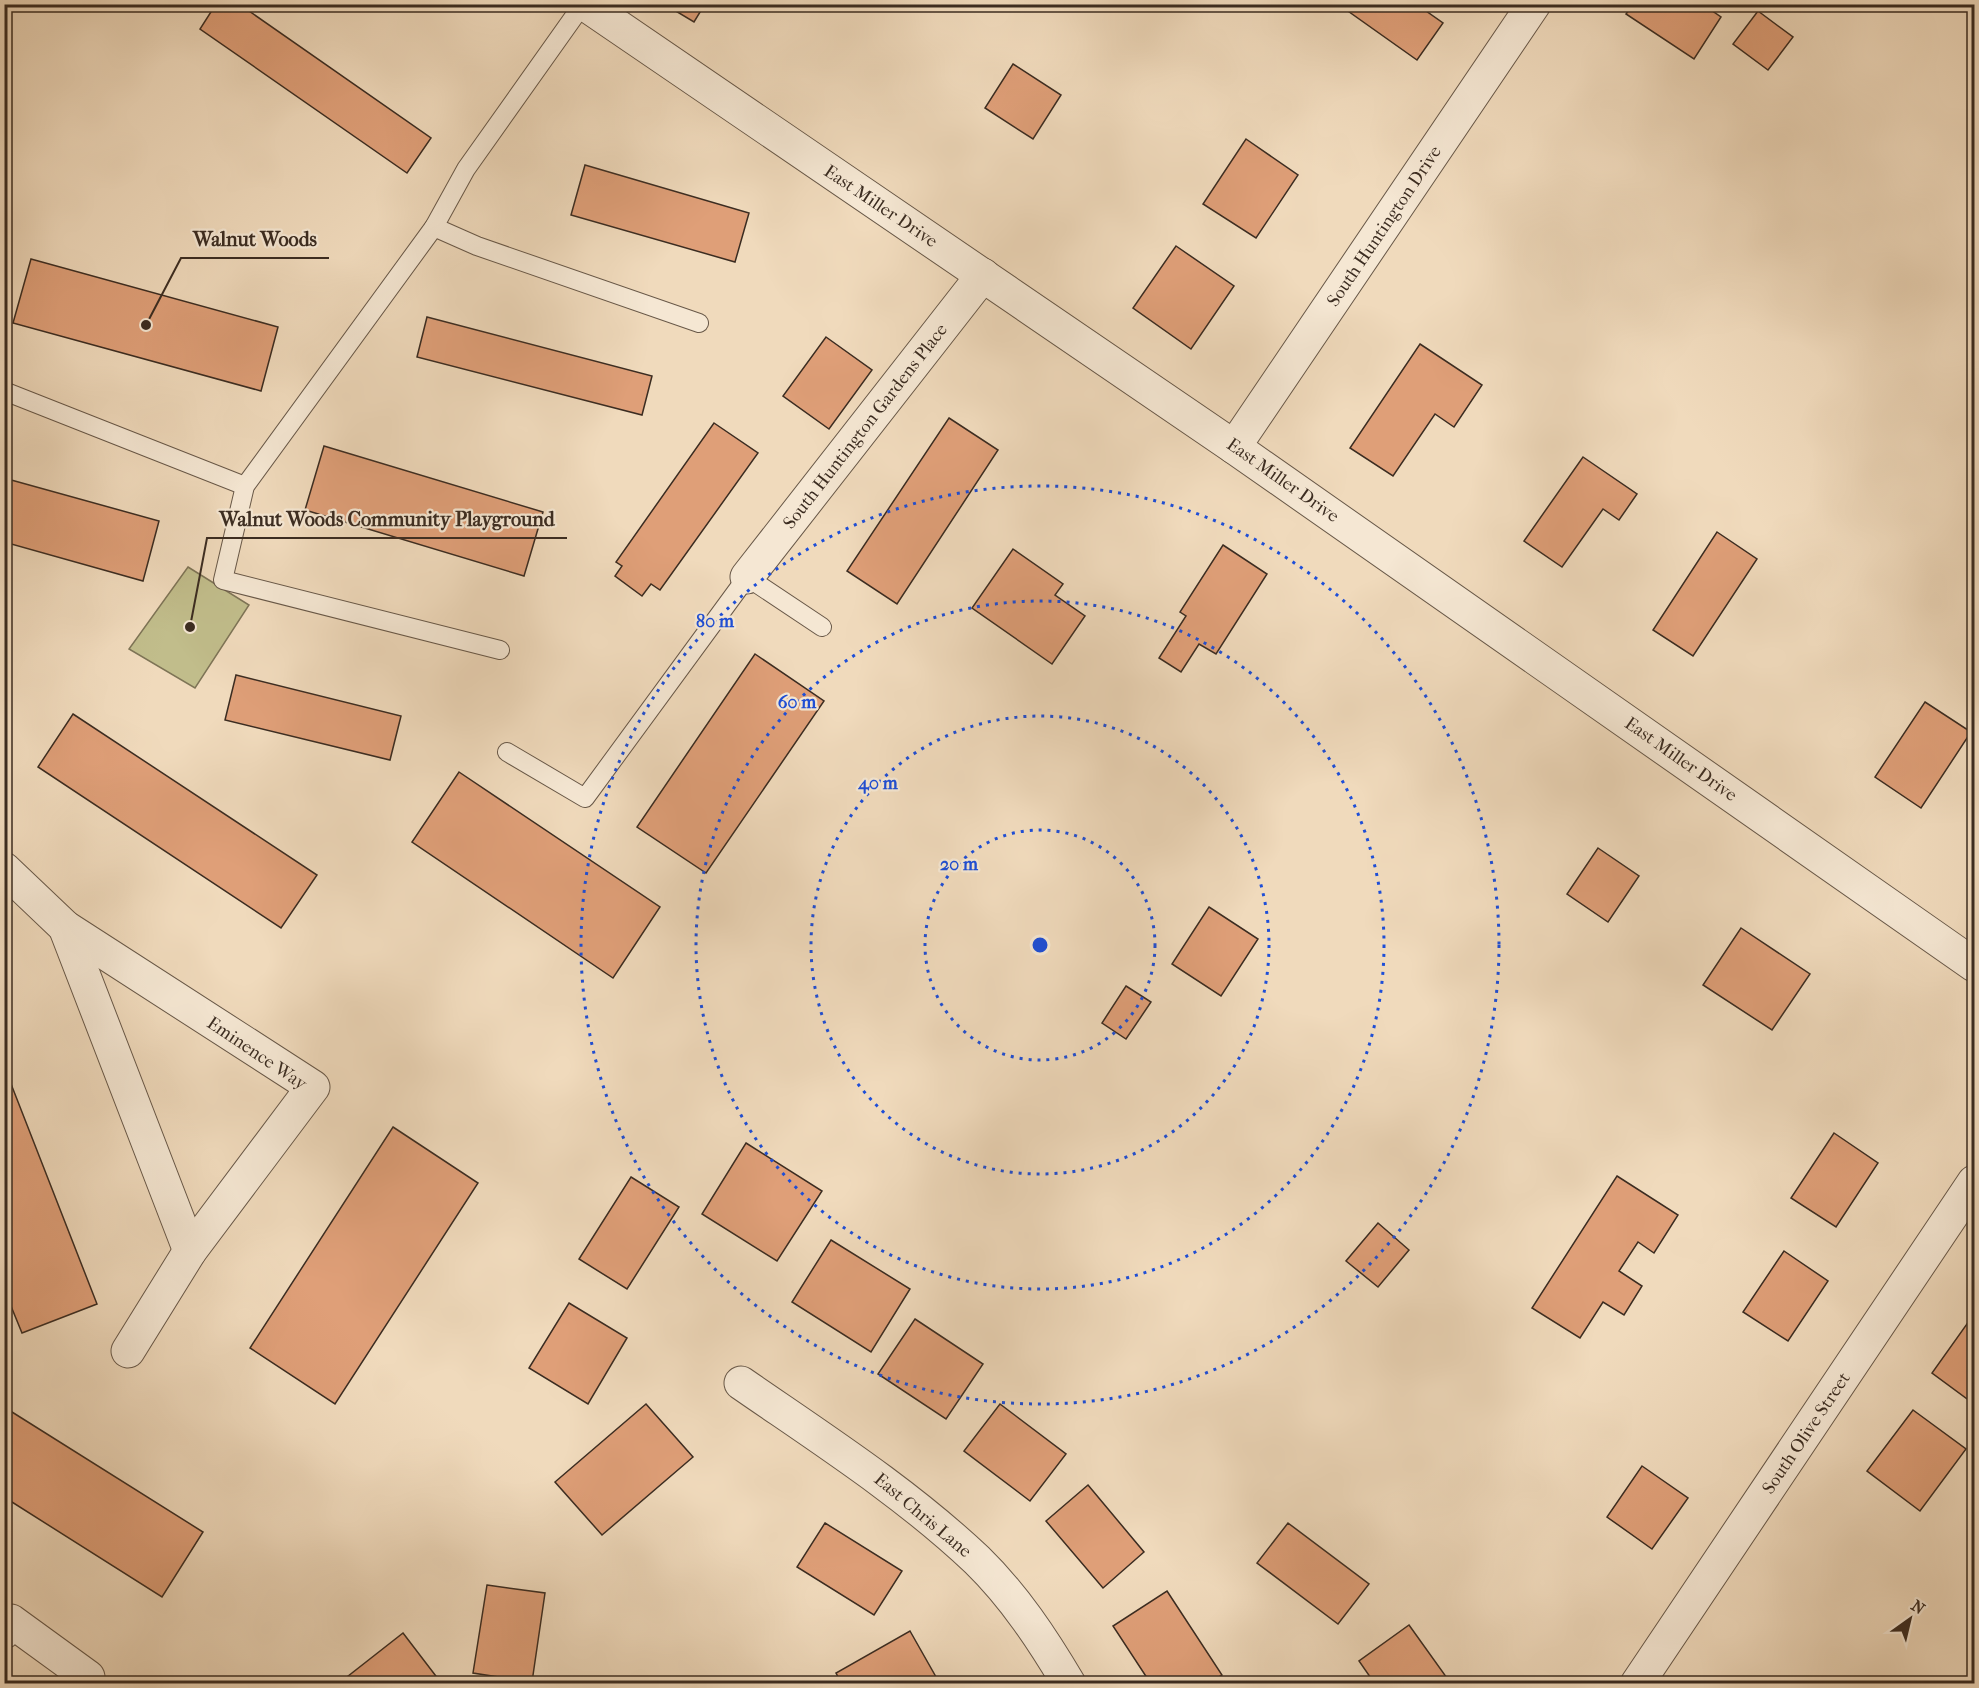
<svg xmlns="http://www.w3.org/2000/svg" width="1979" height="1688" viewBox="0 0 1979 1688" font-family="'IM FELL French Canon',serif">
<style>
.green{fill:#c1bd8b;stroke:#7e7456;stroke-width:1.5}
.building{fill:#df9f78;stroke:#3b2c21;stroke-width:1.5}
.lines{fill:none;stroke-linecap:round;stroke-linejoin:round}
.service-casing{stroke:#685848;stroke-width:20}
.minor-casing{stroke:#685848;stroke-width:35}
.service{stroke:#f5e7d3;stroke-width:18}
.minor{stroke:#f5e7d3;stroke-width:33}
.ring{fill:none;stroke:#1d4ed8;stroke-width:3;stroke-dasharray:3 6}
.labels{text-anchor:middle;stroke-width:4.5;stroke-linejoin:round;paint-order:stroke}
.street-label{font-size:18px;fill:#3b2c21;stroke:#f5e7d3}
.centre{fill:#1d4ed8;stroke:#f5e7d3;stroke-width:3}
.ring-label{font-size:18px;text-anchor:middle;font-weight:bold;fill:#1d4ed8;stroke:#f5e7d3;stroke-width:4.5;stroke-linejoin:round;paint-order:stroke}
.leader{fill:none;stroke:#3b2c21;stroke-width:2}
.callout-dot{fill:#3b2c21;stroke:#f5e7d3;stroke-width:2}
.callout-label{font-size:20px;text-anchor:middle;font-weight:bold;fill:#3b2c21;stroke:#f5e7d3;stroke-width:4.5;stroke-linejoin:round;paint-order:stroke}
</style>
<rect width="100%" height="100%" fill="#f0dabc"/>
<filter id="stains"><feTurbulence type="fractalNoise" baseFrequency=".00333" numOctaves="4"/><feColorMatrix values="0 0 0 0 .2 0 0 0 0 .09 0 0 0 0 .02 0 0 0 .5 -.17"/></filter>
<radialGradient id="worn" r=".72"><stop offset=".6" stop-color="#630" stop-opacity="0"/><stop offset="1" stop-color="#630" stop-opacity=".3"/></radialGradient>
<!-- green -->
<polygon class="green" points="188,567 249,605 195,688 129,649"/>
<!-- building -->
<g class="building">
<polygon points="216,4 239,4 431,138 407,173 200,29"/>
<polygon points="664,4 705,4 694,22"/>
<polygon points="1338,4 1416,4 1443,23 1417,60"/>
<polygon points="1628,4 1702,4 1721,17 1694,59 1626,14 1631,7"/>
<polygon points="1758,11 1793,37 1768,70 1733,44"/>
<polygon points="1013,64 1061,95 1033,139 985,108"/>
<polygon points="1246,139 1298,175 1256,238 1203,204"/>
<polygon points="585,165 749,213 735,262 571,215"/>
<polygon points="1176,246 1234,286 1191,349 1133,308"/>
<polygon points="31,259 278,327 261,391 13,323"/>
<polygon points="427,317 652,376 642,415 417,357"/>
<polygon points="826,337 872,370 829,429 783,396"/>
<polygon points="1420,344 1482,385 1454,427 1435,414 1393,476 1350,448"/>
<polygon points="949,418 998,450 897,604 847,571"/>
<polygon points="714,423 758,453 660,590 651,584 642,596 615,576 622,566 616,562"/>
<polygon points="324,446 543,512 524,576 305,510"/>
<polygon points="1583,457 1637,494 1619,520 1603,509 1562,567 1524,541"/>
<polygon points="4,478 159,521 143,581 4,542"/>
<polygon points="1717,532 1757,559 1693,656 1653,630"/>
<polygon points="1223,545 1267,574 1216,654 1199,644 1181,672 1159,658 1186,616 1180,612"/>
<polygon points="1013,549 1063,584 1055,595 1085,616 1052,664 972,608"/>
<polygon points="755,654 824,701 706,873 637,827"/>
<polygon points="236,675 401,716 390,760 225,720"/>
<polygon points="1925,702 1971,732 1921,808 1875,777"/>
<polygon points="73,714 317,875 281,928 38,767"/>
<polygon points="459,772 660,907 613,978 412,842"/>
<polygon points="1598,848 1639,876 1608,922 1567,894"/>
<polygon points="1209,907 1258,939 1221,996 1172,964"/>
<polygon points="1741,928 1810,974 1772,1030 1703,985"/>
<polygon points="1126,986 1151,1002 1126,1039 1102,1023"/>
<polygon points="4,1066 97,1304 22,1333 4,1289"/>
<polygon points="393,1127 478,1183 335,1404 250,1348"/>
<polygon points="1834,1133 1878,1163 1836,1227 1791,1198"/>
<polygon points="746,1143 822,1191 777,1261 702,1214"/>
<polygon points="1617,1176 1678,1215 1654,1253 1638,1242 1619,1271 1642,1286 1624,1315 1603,1302 1580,1338 1532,1308"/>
<polygon points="631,1177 679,1207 627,1289 579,1259"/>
<polygon points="1378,1223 1409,1250 1378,1287 1346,1261"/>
<polygon points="831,1240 910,1289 871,1352 792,1302"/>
<polygon points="1784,1251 1828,1281 1788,1341 1743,1312"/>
<polygon points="569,1303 627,1338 588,1404 529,1368"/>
<polygon points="1974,1314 1974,1404 1932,1373"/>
<polygon points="915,1319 983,1364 946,1419 878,1374"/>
<polygon points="646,1404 693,1457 602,1535 555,1482"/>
<polygon points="1000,1404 1066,1454 1030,1501 964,1451"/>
<polygon points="4,1407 203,1532 162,1597 4,1497"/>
<polygon points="1913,1410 1966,1449 1920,1511 1867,1471"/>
<polygon points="1642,1466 1688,1498 1652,1549 1607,1517"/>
<polygon points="1088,1485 1144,1552 1103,1588 1046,1521"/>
<polygon points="825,1523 902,1571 874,1615 797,1567"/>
<polygon points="1288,1523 1369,1584 1338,1624 1257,1563"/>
<polygon points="487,1585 545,1593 532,1682 473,1673"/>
<polygon points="1167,1591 1222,1675 1208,1684 1151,1684 1113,1626"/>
<polygon points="1409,1625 1447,1678 1439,1684 1375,1684 1359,1661"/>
<polygon points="910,1631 940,1684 842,1684 836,1673"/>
<polygon points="403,1633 442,1684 338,1684"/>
</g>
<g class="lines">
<!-- service casing -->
<g class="service-casing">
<g id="service">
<polyline points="434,227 477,246 699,323"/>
<polyline points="4,391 245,486"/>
<polyline points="500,650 223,580 245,486 434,227 466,169 583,4"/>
<polyline points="507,752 585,798 747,577 822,627"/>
</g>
</g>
<!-- minor casing -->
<g class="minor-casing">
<g id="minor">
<polyline points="585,4 1234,447 1974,965"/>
<polyline points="1234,447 1534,4"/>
<polyline points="747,577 983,275"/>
<polyline points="4,869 65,927 313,1087 190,1251 128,1351"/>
<polyline points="65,927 190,1251"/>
<path d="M 741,1383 C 822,1439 905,1492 977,1560 C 1014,1596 1043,1640 1069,1684"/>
<polyline points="4,1632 11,1621 88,1677 83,1684"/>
<polyline points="1637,1684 1974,1182"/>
</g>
</g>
<!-- service -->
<use href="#service" class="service"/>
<!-- minor -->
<use href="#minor" class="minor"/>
</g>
<!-- distance rings -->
<g class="ring">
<circle cx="1040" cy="945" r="115"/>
<circle cx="1040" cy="945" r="229"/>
<circle cx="1040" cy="945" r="344"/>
<circle cx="1040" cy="945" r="459"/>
</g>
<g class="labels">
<!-- street labels -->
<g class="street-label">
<text transform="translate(881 206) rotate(34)" y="6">East Miller Drive</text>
<text transform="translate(1384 226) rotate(-56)" y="6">South Huntington Drive</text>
<text transform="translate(865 426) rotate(-52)" y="6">South Huntington Gardens Place</text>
<text transform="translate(1283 480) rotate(35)" y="6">East Miller Drive</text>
<text transform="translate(1681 759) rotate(35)" y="6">East Miller Drive</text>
<text transform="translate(257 1053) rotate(34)" y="6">Eminence Way</text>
<text transform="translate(1806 1433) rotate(-56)" y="6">South Olive Street</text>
<text transform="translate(923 1515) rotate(40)" y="6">East Chris Lane</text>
</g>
</g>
<circle cx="1040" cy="945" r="9" class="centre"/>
<g class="ring-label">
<text x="715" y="627">80 m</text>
<text x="797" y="708">60 m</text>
<text x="878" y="789">40 m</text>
<text x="959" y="870">20 m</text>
</g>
<!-- callouts -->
<path class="leader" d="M146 325L181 258H329M190 627L207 538H567"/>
<g class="callout-dot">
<circle cx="146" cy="325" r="6"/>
<circle cx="190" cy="627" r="6"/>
</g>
<g class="callout-label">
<text x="255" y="246">Walnut Woods</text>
<text x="387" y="526">Walnut Woods Community Playground</text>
</g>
<!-- margin -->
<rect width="1979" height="1688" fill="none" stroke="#f0dabc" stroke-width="24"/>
<rect x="6" y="6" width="1967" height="1676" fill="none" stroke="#3b2c21" stroke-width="3"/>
<rect x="12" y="12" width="1955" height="1664" fill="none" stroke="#3b2c21" stroke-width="1.5"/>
<!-- north arrow -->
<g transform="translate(1910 1619) rotate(34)" stroke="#f5e7d3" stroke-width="4.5" paint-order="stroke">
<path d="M0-4.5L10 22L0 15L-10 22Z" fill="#3b2c21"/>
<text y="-9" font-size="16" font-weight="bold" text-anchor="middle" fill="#3b2c21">N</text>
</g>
<rect width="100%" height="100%" filter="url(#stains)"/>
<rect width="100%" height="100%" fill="url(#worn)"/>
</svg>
